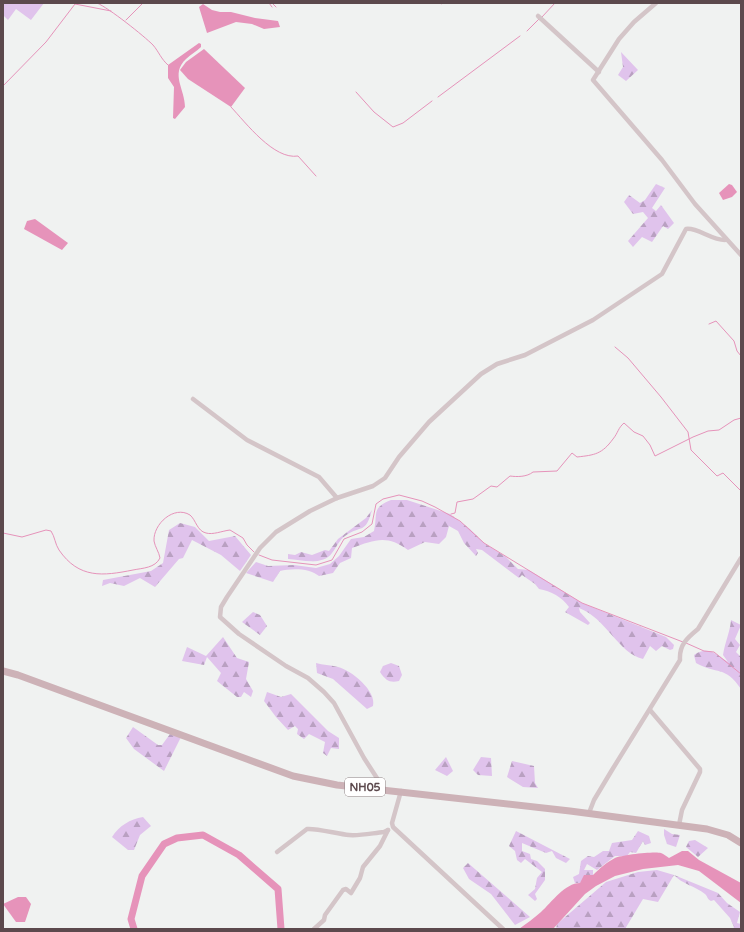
<svg xmlns="http://www.w3.org/2000/svg" width="744" height="932" viewBox="0 0 744 932" font-family="'Varela Round',sans-serif">
<style>
.green{fill:#e0c3ec}
.forest{fill:url(#forest-firs)}
.water{fill:#e693ba}
.lines{fill:none;stroke-linecap:round;stroke-linejoin:round}
.stream{stroke:#e693ba;stroke-width:1}
.river{stroke:#e693ba;stroke-width:7}
.street{stroke:#d4c5c8;stroke-width:4.5}
.primary{stroke:#cdb2b7;stroke-width:7}
.labels{text-anchor:middle;stroke-width:3;stroke-linejoin:round;paint-order:stroke}
.shield{fill:#fff;stroke:#8d8082;stroke-width:1}
.shield-label{font-size:11px;font-weight:bold;fill:#5c494d}
</style>
<defs>
<pattern id="forest-firs" width="22" height="20" patternUnits="userSpaceOnUse"><rect width="22" height="20" fill="#e0c3ec"/><path d="M5 1l3.5 6h-7zM16 11l3.5 6h-7z" fill="#b9a0c1"/></pattern>
</defs>
<rect width="100%" height="100%" fill="#f0f2f1"/>
<!-- green -->
<polygon class="green" points="3,3 44,3 31,20 16,9 8,20 3,15"/>
<!-- forest -->
<g class="forest">
<polygon points="621,52 638,70 626,81 618,75 623,67"/>
<polygon points="656,184 665,188 652,208 656,211 661,205 674,223 668,229 663,226 652,242 642,237 633,247 628,241 648,218 643,212 633,214 624,202 629,195 640,203 645,200"/>
<path d="M 391,500 L 407,500 L 450,514 L 470,529 L 484,543 L 506,557 L 518,569 L 529,570 L 582,603 L 666,637 L 674,645 L 673,649 L 670,650 L 662,646 L 656,651 L 650,646 L 643,659 C 618,653 606,618 579,608 L 580,612 L 590,623 L 588,625 L 565,612 L 569,607 C 562,597 551,591 539,589 L 535,584 L 522,575 L 519,578 L 482,550 L 476,549 L 478,553 L 476,556 L 464,543 L 458,531 L 449,526 L 446,537 L 439,544 L 425,542 L 408,550 C 387,534 374,540 352,548 L 351,558 L 340,563 L 333,573 L 319,576 C 310,568 291,568 280,571 L 273,582 L 246,573 L 256,562 L 268,566 L 294,565 L 316,568 L 330,564 L 339,556 L 351,539 L 364,537 L 374,531 C 378,513 371,508 391,500 Z"/>
<path d="M 372,510 C 365,535 362,524 345,536 C 340,539 336,548 332,553 C 323,566 302,560 288,559 L 288,554 L 295,555 L 301,552 L 312,555 L 325,550 L 329,551 L 338,539 L 366,518 Z"/>
<polygon points="180,523 195,527 209,541 235,536 251,555 240,571 221,555 192,540 183,558 179,559 155,587 140,578 124,586 110,583 102,586 103,580 151,571 163,563 169,530"/>
<polygon points="253,612 260,615 267,626 260,635 242,622"/>
<path d="M 731,620 L 741,625 L 735,639 L 740,645 L 736,652 L 741,657 L 741,689 C 725,665 717,675 696,663 L 694,655 C 708,645 717,655 728,662 L 723,655 C 725,642 730,632 731,620 Z"/>
<polygon points="223,637 237,658 249,662 246,679 253,691 251,697 244,692 241,697 237,697 217,681 221,673 207,657 204,665 182,661 187,647 206,656"/>
<path d="M 316,663 C 323,665 330,665 338,667 C 351,670 377,691 373,706 L 367,709 L 333,679 L 317,673 Z"/>
<path d="M 391,663 L 399,666 L 402,675 L 399,681 C 390,683 386,681 380,672 L 383,666 Z"/>
<polygon points="267,692 281,697 291,694 328,731 339,738 339,749 331,748 327,756 323,753 325,742 309,734 304,739 297,734 298,729 295,726 288,730 276,717 264,701"/>
<polygon points="133,727 158,745 162,745 170,734 181,737 164,771 134,749 126,738"/>
<polygon points="446,757 453,771 447,776 435,770"/>
<polygon points="481,757 491,758 492,776 478,775 473,770"/>
<polygon points="512,761 534,766 535,783 538,788 523,787 507,777"/>
<path d="M 143,817 L 151,826 L 140,835 L 134,850 L 128,850 L 112,837 C 119,826 130,819 143,817 Z"/>
<polygon points="664,829 672,834 680,835 676,847 667,844 664,835"/>
<polygon points="516,831 570,859 566,863 556,858 552,851 546,853 522,843 522,851 530,854 531,859 537,861 545,869 545,880 535,894 537,899 535,901 528,895 535,889 537,878 542,872 525,859 521,863 517,860 515,851 509,846"/>
<polygon points="638,831 649,836 651,843 645,845 643,841 636,853 630,852 627,856 615,856 597,870 587,864 584,870 593,870 593,875 580,883 575,883 573,877 579,874 581,861 588,856 594,857 603,851 609,851 612,843 632,840"/>
<polygon points="695,840 708,848 698,857 686,847 689,841"/>
<polygon points="468,863 530,917 515,925 491,894 469,879 463,868"/>
<path d="M 657,870 L 674,875 L 718,893 L 727,903 L 740,912 L 737,923 L 741,924 L 741,929 L 733,929 L 734,927 L 730,918 L 714,900 L 711,901 C 707,899 708,897 705,894 C 695,886 682,884 674,875 L 658,902 L 643,899 L 625,929 L 556,929 L 557,924 L 606,882 L 638,872 Z"/>
</g>
<!-- water -->
<g class="water">
<polygon points="203,4 212,10 220,12 231,12 255,18 278,21 280,27 264,29 252,24 236,22 207,33 199,7"/>
<path d="M 199,43 L 201,44 L 201,47 C 196,52 191,54 186,59 C 170,74 185,89 185,107 L 175,119 L 173,118 L 174,87 L 168,78 L 168,65 Z"/>
<polygon points="204,49 245,88 231,107 188,79 180,70 186,62"/>
<polygon points="729,184 732,185 737,192 732,197 723,200 719,193"/>
<polygon points="35,219 68,243 62,250 24,229 27,221"/>
<path d="M 682,851 L 688,851 L 699,860 L 741,883 L 741,903 L 699,871 L 678,865 L 643,869 L 615,876 L 596,886 L 585,894 L 553,929 L 519,929 C 526,924 534,918 541,912 C 552,902 565,883 580,883 L 584,875 L 593,875 C 599,869 607,862 615,858 C 621,855 655,851 661,853 C 664,854 666,856 669,858 Z"/>
<polygon points="18,897 26,897 31,904 25,922 16,922 3,904"/>
</g>
<g class="lines">
<!-- stream -->
<g class="stream">
<path d="M 97,3 C 109,8 144,36 153,45 C 159,52 161,59 168,65"/>
<polyline points="269,3 272,7"/>
<polyline points="272,3 276,7"/>
<polyline points="440,3 441,4"/>
<polyline points="542,17 555,3"/>
<polyline points="126,20 143,3"/>
<polyline points="527,31 539,19"/>
<polyline points="3,86 46,42 75,4 111,11"/>
<polyline points="356,92 374,112 393,127 403,123 432,101"/>
<polyline points="438,97 520,36"/>
<path d="M 231,107 C 246,123 274,160 298,156 L 316,176"/>
<polyline points="709,324 716,321 734,341 737,351 741,356"/>
<polyline points="615,347 628,358 661,397 688,432 691,450 717,476 723,473 741,491"/>
<path d="M 451,514 L 455,513 L 457,502 L 473,499 L 491,486 L 497,487 L 510,476 C 517,477 527,477 533,472 L 557,471 L 572,453 L 577,457 C 595,455 602,454 613,439 C 618,433 618,428 624,423 L 634,432 L 643,436 L 650,445 L 655,456 L 693,437 L 708,431 L 719,430 L 734,420 L 741,418"/>
<path d="M 3,533 L 22,537 L 46,530 L 51,531 C 55,537 55,544 59,550 C 79,579 103,576 133,570 C 143,568 155,568 160,558 C 159,552 155,547 154,541 C 153,524 174,505 190,515 C 196,520 197,531 206,533 C 213,535 222,531 230,530 L 243,538 L 247,545 L 254,552"/>
<polyline points="259,555 272,560 316,565 332,560 344,539 362,532 372,524 376,504 383,499 399,495 422,501 435,507 460,521 484,543 582,603 683,642"/>
<polyline points="686,643 704,651 714,652 741,674"/>
</g>
<!-- river -->
<polyline class="river" points="134,929 131,919 142,876 164,844 177,838 203,835 239,855 278,889 281,929"/>
<!-- street -->
<g class="street">
<polyline points="656,3 634,22 619,39 593,80 662,160 695,204 741,255"/>
<polyline points="538,16 599,72"/>
<polyline points="193,399 247,440 319,477 337,498"/>
<polyline points="650,710 700,769 700,772 682,810 679,825"/>
<path d="M 384,789 L 364,758 L 334,703 L 324,692 L 308,678 L 286,666 L 239,634 L 220,617 L 221,607 L 227,597 L 260,548 L 276,532 L 310,511 L 337,498 L 373,486 L 385,478 L 399,457 L 429,422 L 481,374 L 497,364 L 525,355 L 593,320 L 662,274 L 686,229 C 697,227 711,240 725,240"/>
<polyline points="401,791 392,823 393,827 503,929"/>
<path d="M 589,813 L 594,800 L 612,770 L 680,660 C 679,645 687,638 698,629 L 741,558"/>
<path d="M 277,852 L 307,829 C 316,828 338,834 349,835 C 360,836 373,833 384,832 L 388,830"/>
<polyline points="314,929 324,920 325,915 343,890 346,889 351,893 360,878 363,867 380,846 388,830"/>
</g>
<!-- primary -->
<polyline class="primary" points="3,671 18,675 293,776 337,785 570,811 707,829 728,835 741,843"/>
</g>
<g class="labels">
<!-- shield labels -->
<rect class="shield" x="345" y="778" width="40" height="18" rx="3"/>
<g class="shield-label">
<text x="365" y="791">NH05</text>
</g>
</g>
<!-- border -->
<rect width="744" height="932" fill="none" stroke="#5c494d" stroke-width="8"/>
</svg>
